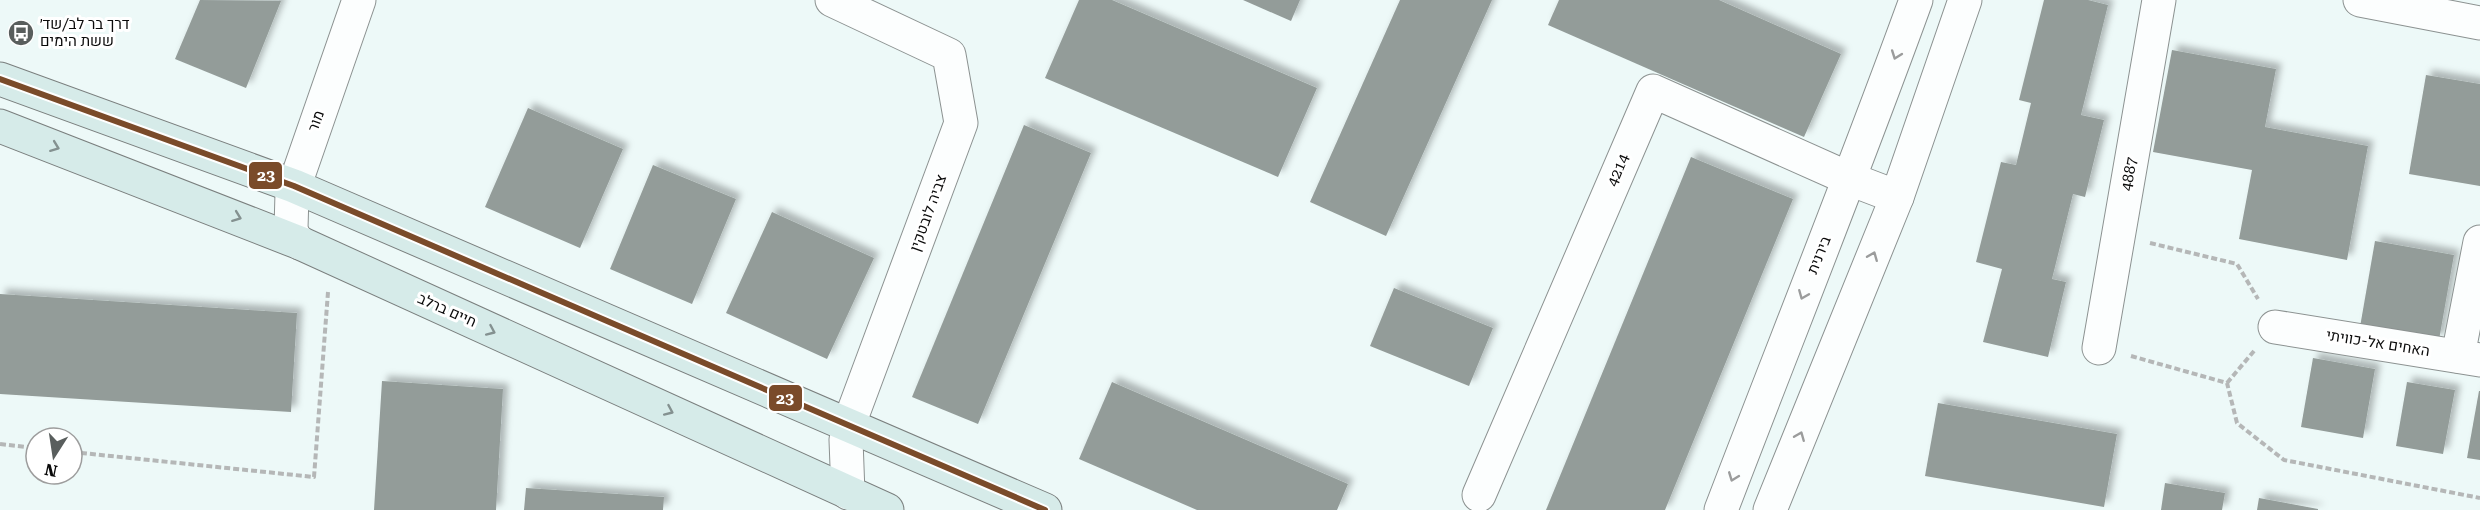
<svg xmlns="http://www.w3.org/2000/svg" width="2480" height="510" viewBox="0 0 2480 510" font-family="'Roboto Serif',Heebo,serif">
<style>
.building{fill:#939c99;filter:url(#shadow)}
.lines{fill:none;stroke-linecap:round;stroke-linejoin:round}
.street-casing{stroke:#8c9291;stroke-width:35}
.primary-casing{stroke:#7a7f7e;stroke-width:35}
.path{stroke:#b5b7b7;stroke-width:4;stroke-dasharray:6 3;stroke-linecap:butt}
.street{stroke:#fcfefe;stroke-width:33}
.primary{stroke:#d6ebe9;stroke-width:33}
.bus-1-casing{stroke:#fff;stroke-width:10}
.bus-1{stroke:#7a4b2a;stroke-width:6}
.oneway{stroke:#9b9c9c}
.oneway2{stroke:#849190}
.labels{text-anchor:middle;stroke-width:6;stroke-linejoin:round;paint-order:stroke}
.poi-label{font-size:15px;fill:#0a0a0a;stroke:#fff;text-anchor:start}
.street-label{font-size:15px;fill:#0a0a0a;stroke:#fff}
.line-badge{stroke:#fff;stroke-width:2}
.badge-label{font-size:16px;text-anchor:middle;font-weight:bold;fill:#fff}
</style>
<defs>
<filter id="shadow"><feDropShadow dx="5.5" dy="-5.5" stdDeviation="3" flood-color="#0004"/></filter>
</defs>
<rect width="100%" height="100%" fill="#edf9f8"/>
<!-- building -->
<g class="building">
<polygon points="200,0 281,1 246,88 175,59"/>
<polygon points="1079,0 1112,0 1317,88 1278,177 1045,78"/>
<polygon points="1243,0 1300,0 1291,21"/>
<polygon points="1400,0 1492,0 1386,236 1310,202"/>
<polygon points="1559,0 1719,0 1841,54 1804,137 1548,25"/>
<polygon points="2044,0 2088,0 2108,5 2081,115 2104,120 2085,197 2073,194 2052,279 2066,282 2048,357 1983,342 2002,269 1976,262 2001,162 2016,165 2031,103 2019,100"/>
<polygon points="2172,50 2276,69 2265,127 2368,146 2347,260 2239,239 2252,170 2153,152"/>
<polygon points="2426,75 2480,84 2480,186 2409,174"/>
<polygon points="528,108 623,149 580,248 485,207"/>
<polygon points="1024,125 1091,153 978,424 912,397"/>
<polygon points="1691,157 1793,199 1665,510 1546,510"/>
<polygon points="653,165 736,199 692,304 610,269"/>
<polygon points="772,212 874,258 827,359 726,313"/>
<polygon points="2375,241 2454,255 2439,340 2360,327"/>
<polygon points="1394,288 1493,328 1469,386 1370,346"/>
<polygon points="0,294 297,313 291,412 0,394"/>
<polygon points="2313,358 2375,369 2363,438 2301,427"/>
<polygon points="382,381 503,389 496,510 374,510"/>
<polygon points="1112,382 1348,484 1337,510 1197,510 1079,459"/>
<polygon points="2407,382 2455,390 2443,454 2396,446"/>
<polygon points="2479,391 2480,391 2480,460 2467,458"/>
<polygon points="1938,403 2117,434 2104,507 1925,476"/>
<polygon points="2165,483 2225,493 2222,510 2161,510"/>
<polygon points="526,488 664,497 663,510 524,510"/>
<polygon points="2259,498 2318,509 2318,510 2257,510"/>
</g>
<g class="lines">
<!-- street casing -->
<g class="street-casing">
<g id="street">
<polyline points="832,0 949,55 961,123 849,424 846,440 848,493"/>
<polyline points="2360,0 2480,23"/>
<polyline points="300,243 294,237 291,229 292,193 359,0"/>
<polyline points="2275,327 2480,360"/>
<polyline points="2099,348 2159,0"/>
<polyline points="2458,356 2480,242"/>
<polyline points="1479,495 1653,91 1850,179 1897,197"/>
<path d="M 1721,510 C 1786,340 1854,171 1916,0"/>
<polyline points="1770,510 1897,197 1965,0"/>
</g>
</g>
<!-- primary casing -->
<g class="primary-casing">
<g id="primary">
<polyline points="0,79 294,186 1045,510"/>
<polyline points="0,126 300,243 887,510"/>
</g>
</g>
<!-- path -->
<g class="path">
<polyline points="2150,243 2237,264 2258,299"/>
<polyline points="2131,356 2227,383 2237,423 2284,460 2480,498"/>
<polyline points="2227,383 2254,351"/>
<polyline points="0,444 36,448"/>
<polyline points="72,452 314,477 328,292"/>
</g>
<!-- street -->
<use href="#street" class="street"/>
<!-- primary -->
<use href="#primary" class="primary"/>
<!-- bus-1 casing -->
<g class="bus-1-casing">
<polyline id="bus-1" points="0,79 294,186 1045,510"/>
</g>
<!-- bus-1 -->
<use href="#bus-1" class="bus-1"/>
</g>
<!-- one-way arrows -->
<defs><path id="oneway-chevron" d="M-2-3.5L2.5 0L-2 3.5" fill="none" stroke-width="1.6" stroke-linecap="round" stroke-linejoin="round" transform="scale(1.5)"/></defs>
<g class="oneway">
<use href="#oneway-chevron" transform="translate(1896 55) rotate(110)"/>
<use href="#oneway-chevron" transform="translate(1873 256) rotate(-68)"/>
<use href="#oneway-chevron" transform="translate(1803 295) rotate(112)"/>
<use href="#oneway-chevron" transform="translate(1800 436) rotate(-68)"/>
<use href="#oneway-chevron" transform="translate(1733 477) rotate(111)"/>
</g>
<g class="oneway2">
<use href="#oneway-chevron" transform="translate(55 147) rotate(21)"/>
<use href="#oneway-chevron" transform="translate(237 217) rotate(21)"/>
<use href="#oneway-chevron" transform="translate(491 331) rotate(24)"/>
<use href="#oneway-chevron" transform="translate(669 411) rotate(24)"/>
</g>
<!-- icons -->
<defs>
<g id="bus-disc" transform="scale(1.35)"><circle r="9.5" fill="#595e5d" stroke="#fff"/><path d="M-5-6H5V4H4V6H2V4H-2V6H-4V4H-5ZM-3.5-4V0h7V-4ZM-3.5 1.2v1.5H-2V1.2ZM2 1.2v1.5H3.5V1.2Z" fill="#fff"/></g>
</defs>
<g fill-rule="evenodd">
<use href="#bus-disc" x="21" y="33"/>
</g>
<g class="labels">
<!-- poi labels -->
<g class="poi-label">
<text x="40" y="29">דרך בר לב/שד׳<tspan x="40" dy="17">ששת הימים</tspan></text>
</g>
<!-- street labels -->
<g class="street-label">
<text transform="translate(316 121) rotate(-70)" y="5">מור</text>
<text transform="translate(1618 170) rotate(-67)" y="5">4214</text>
<text transform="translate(2129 174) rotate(-80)" y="5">4887</text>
<text transform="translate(928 213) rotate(-70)" y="5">צביה לובטקין</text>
<text transform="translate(1819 255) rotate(-68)" y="5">בירנית</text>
<text transform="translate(447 310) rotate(24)" y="5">חיים ברלב</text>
<text transform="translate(2378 343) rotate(9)" y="5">האחים אל-כוויתי</text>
</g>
</g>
<g class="line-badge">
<rect x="248" y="161" width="35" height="29" rx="6" fill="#7a4b2a"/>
<rect x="768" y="384" width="35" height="28" rx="6" fill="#7a4b2a"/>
</g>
<g class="badge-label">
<text x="266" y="181">23</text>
<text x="785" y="404">23</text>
</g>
<!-- north arrow -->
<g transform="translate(54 456) rotate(192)"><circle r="28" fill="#ffffff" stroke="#9d9d9d" stroke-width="1.5"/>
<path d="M0-4.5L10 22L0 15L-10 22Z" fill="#595e5d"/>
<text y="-9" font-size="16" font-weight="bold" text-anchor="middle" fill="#0a0a0a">N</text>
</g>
</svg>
